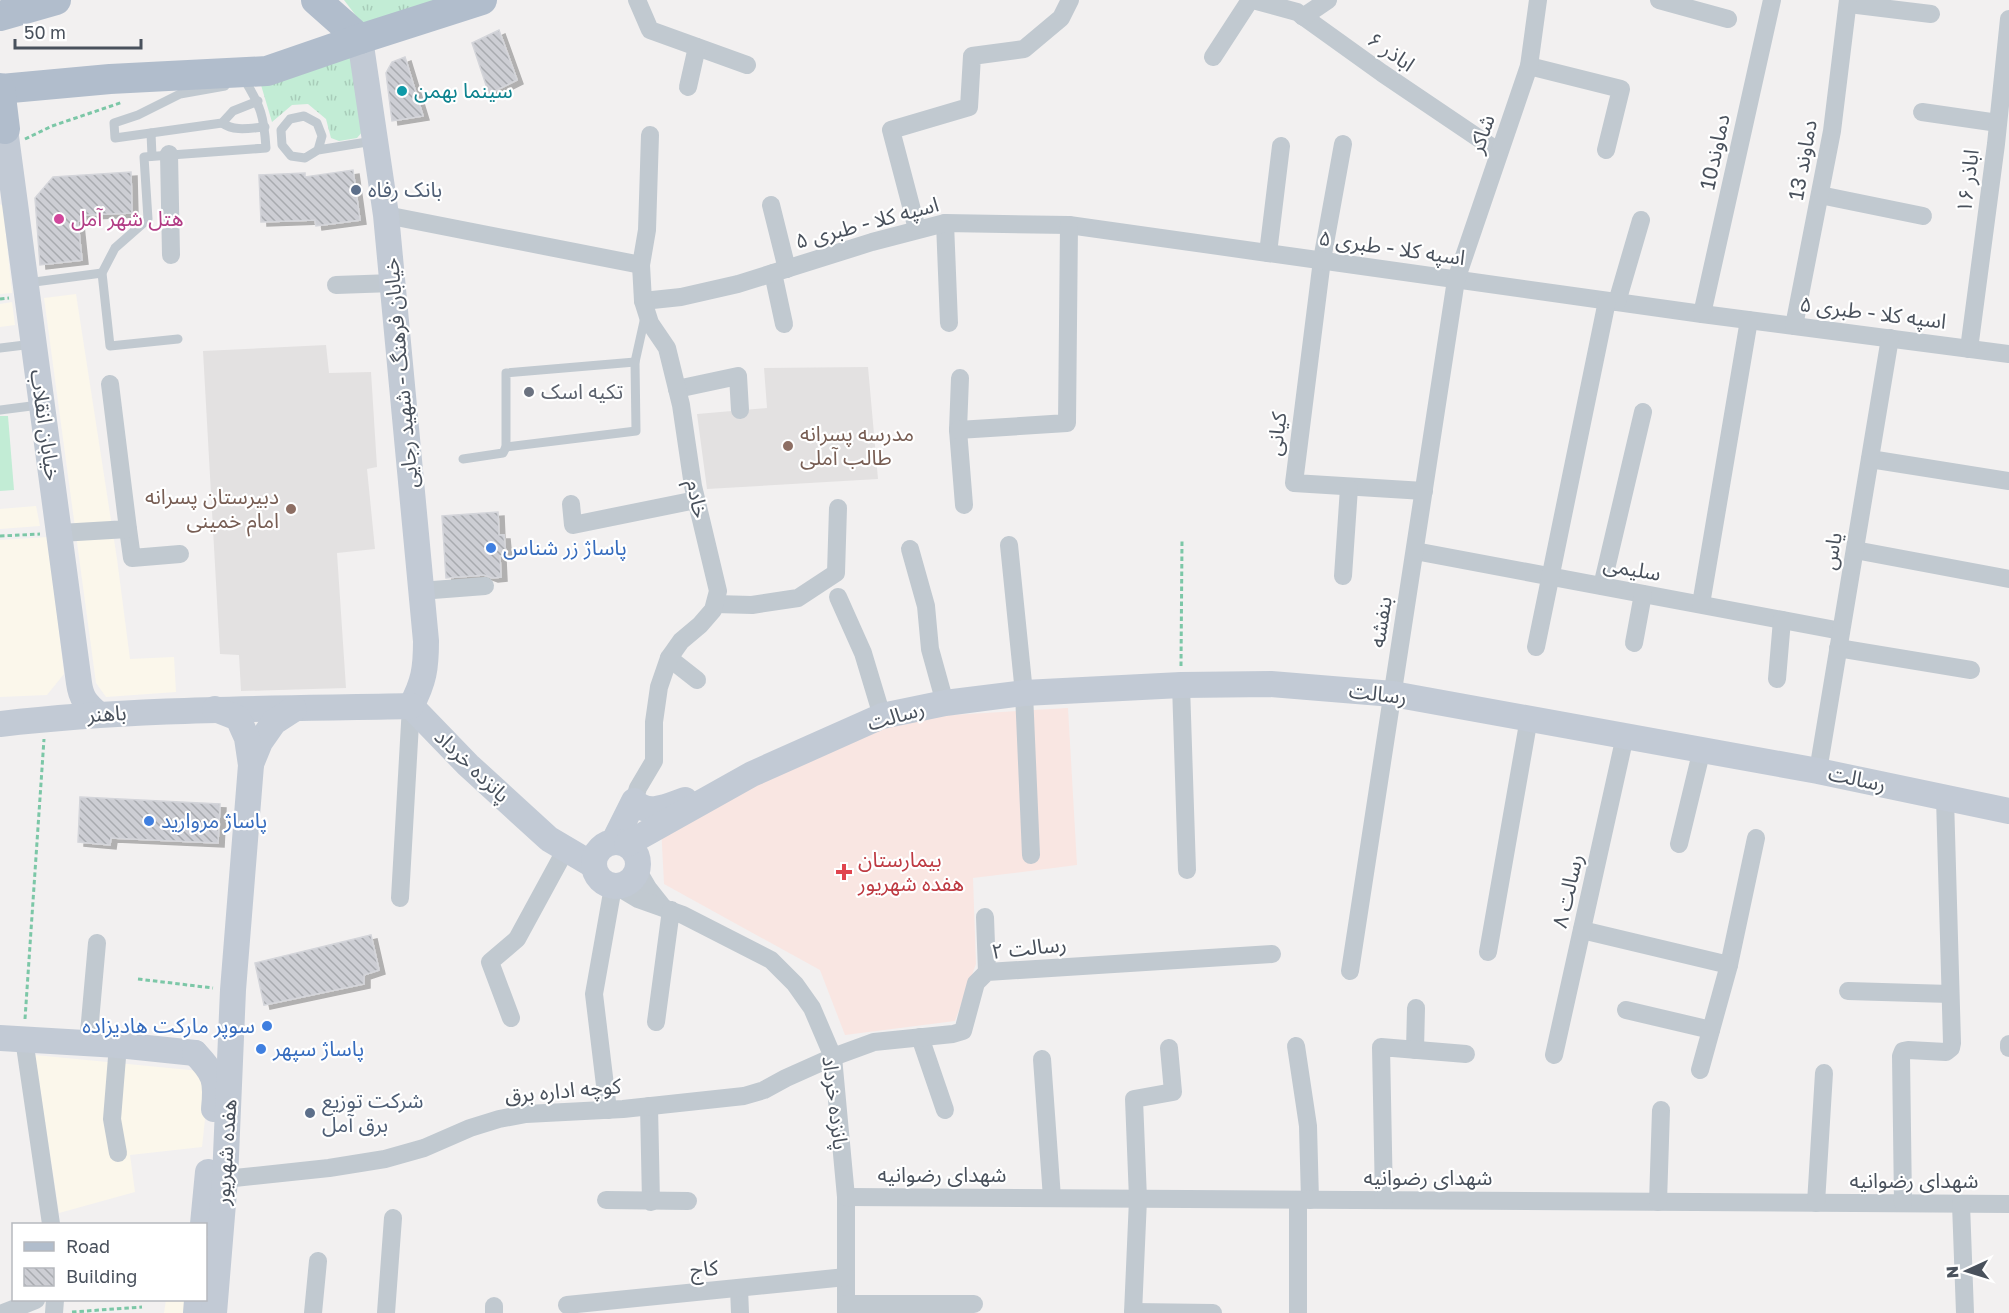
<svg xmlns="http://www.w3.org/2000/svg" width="2009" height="1313" viewBox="0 0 2009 1313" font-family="'Golos Text','Noto Sans Arabic',sans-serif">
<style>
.commercial{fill:#fbf7eb}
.education{fill:#e3e1e1}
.medical{fill:#f9e6e2}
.grass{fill:url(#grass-tufts)}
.green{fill:#c2ecd5}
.building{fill:url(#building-back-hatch);stroke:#d4d5da;stroke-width:1.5;filter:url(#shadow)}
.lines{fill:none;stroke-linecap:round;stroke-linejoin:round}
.path{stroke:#7cc7a7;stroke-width:3;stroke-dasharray:4.5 3;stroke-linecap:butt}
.lane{stroke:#c1c9d0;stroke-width:9}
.street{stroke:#c1c9d0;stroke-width:18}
.secondary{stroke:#c2cad5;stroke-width:26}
.primary{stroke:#b1bdcc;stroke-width:30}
.primary-bridge{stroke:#b1bdcc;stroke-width:30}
.culture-dot{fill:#0f9aa8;stroke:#fff;stroke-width:2}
.service-dot{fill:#5c6f8a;stroke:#fff;stroke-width:2}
.hotel-dot{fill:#d1479c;stroke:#fff;stroke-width:2}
.worship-dot{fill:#6b7280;stroke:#fff;stroke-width:2}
.education-dot{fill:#8d6e63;stroke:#fff;stroke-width:2}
.shop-dot{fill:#3f7fe0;stroke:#fff;stroke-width:2}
.health-dot{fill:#e0444e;stroke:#fff;stroke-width:2}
.labels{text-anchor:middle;stroke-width:4.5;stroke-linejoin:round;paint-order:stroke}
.street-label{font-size:21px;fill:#49515c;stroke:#fff}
.culture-label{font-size:21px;fill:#0d838f;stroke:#fff;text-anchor:start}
.service-label{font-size:21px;fill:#4e5e75;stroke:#fff;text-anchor:start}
.hotel-label{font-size:21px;fill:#b23c85;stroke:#fff;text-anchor:start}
.worship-label{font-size:21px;fill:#5b616d;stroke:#fff;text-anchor:start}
.education-label{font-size:21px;fill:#785e54;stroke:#fff;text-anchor:start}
.shop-label{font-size:21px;fill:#366cbe;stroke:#fff;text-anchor:start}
.health-label{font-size:21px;fill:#be3a42;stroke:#fff;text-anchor:start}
</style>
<defs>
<pattern id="grass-tufts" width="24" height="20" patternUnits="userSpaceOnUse" patternTransform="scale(1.5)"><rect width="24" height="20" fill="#c2ecd5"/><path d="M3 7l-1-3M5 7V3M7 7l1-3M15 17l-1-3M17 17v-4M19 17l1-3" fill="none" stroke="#a8ccb9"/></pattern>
<pattern id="building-back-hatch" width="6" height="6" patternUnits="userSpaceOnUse" patternTransform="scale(1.5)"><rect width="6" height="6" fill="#cdced4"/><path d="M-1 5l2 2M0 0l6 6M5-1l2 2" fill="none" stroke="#a8aaaf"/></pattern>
<filter id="shadow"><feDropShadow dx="6" dy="4" stdDeviation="0" flood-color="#0004"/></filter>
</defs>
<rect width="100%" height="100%" fill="#f2f0f0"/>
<!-- commercial -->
<g class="commercial">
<polygon points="0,204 3,206 12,293 0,294"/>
<polygon points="76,294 117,559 130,659 174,657 176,692 106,697 96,683 44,298"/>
<polygon points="12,302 15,325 0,327 0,304"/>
<polygon points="36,506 40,526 0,529 0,509"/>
<polygon points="48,537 64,674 47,695 0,697 0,540"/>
<polygon points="35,1055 200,1071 209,1083 202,1147 130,1155 135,1192 59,1213"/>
<polygon points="166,1300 192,1300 190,1313 164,1313"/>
</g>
<!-- education -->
<g class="education">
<polygon points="326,345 329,373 371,372 377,467 367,469 375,549 337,553 346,688 241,691 239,655 220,654 203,351"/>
<polygon points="868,367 878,479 707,489 697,414 767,408 764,368"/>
</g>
<!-- medical -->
<polygon class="medical" points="1068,708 1077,865 973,878 976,964 955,1021 845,1035 820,970 664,884 661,826 900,718"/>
<!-- grass -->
<g class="grass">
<polygon points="344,0 454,0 363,25"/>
<polygon points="352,51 363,131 357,138 339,141 331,138 326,119 308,104 292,105 272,122 261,85"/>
</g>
<!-- green -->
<polygon class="green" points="0,416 8,416 14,490 0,491"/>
<!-- building -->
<g class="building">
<polygon points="499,30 517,80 489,94 472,43"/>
<polygon points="405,57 423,116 392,121 386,73 392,62"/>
<polygon points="353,170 360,220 316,226 315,220 261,222 259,175 305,173 305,177"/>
<polygon points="131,172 132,213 86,215 78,222 82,260 40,265 35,198 53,177"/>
<polygon points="498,512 499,535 504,535 506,556 500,556 501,577 492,578 484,575 446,578 442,516"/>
<polygon points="80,797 220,804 218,843 111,838 110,845 78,842"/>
<polygon points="371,935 379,970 364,975 364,984 264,1005 255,963"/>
</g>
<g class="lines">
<!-- path -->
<g class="path">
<polyline points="25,139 52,126 123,102"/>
<polyline points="0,299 9,298"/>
<polyline points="0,536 40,534"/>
<polyline points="1181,666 1182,541"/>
<polyline points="138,979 213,988"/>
<polyline points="25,1019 44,739"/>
<polyline points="72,1312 142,1307"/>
</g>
<!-- lane -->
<g class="lane">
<polyline points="225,86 180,94 138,115 114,123 115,138 222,123 233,111 258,101"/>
<path d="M 222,123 C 235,132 250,128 265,127"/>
<polyline points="151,133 152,156"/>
<polyline points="318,150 322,136 317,123 304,116 290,119 281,130 282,145 291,156 305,158 318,150 373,141"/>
<polyline points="27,283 102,273"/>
<path d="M 178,339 L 110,346 L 102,273 L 115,248 L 148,219 L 144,157 L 266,148 C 264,117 261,106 244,79"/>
<polyline points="0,348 33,344"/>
<polyline points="0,410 39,405"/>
<polyline points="506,447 636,431 635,362 645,317"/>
<polyline points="463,459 503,453 506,447 506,373 635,362"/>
</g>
<!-- street -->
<g class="street">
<polyline points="637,0 650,30 747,65"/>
<polyline points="1253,0 1297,12 1382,73 1499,152"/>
<polyline points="1659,0 1728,19"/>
<polyline points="1849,4 1931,14"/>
<polyline points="1303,17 1328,0"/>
<polyline points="1213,57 1250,0"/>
<polyline points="1529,66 1621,89 1606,150"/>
<polyline points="688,87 697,47"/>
<polyline points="1922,112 1998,123"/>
<polyline points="1343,144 1322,260 1294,483 1424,491"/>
<polyline points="169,154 171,255"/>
<polyline points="1820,195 1923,216"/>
<polyline points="771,205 787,269"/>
<polyline points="386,215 641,265"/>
<polyline points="945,223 949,323"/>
<polyline points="917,229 891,130 969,107 972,56 1024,49 1061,18 1070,0"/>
<polyline points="1268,253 1281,146"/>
<polyline points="773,273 784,324"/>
<polyline points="336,285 393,283"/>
<polyline points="643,301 681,297 738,284 872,242 945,223 1069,225 1702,314 2009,354"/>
<polyline points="1617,302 1641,220"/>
<polyline points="1702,314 1772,0"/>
<polyline points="1794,326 1832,131 1848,0"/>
<polyline points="1969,349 1996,144 2009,19"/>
<polyline points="960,378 958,430 964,505"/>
<polyline points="677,389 738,376 740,410"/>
<polyline points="958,430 1067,423 1069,225"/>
<polyline points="1870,459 2009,481"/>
<polyline points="571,504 573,525 696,500"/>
<polyline points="128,529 132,558 180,554"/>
<polyline points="60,533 128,529 110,384"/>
<polyline points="1009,545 1024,693 1031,855"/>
<polyline points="910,549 926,606 930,649 945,703"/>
<polyline points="1855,550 2009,579"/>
<polyline points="1415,551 1841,631"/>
<polyline points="1343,576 1349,488"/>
<polyline points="1602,586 1643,412"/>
<polyline points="420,591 485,586"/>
<polyline points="838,597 863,653 882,716"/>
<polyline points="715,604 752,605 798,598 836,573 838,508"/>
<polyline points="1701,604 1749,320"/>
<polyline points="1634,643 1643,594"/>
<polyline points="1536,647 1607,301"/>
<polyline points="1838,648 1971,670"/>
<polyline points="669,658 697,680"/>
<polyline points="1777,679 1782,620"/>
<polyline points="1181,685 1187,870"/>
<polyline points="1818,771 1890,338"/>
<polyline points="634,801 638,788 654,761 654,722 659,687 669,658 681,641 700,625 713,610 718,591 693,486 681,405 667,348 650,323 643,301 641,265 647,230 650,135"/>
<polyline points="1679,844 1702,749"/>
<polyline points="638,871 648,888 663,907"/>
<polyline points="618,887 638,899 683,915 771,960 795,984 812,1008 833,1057 846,1197 846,1313"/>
<polyline points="400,898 411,706"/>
<polyline points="985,917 987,972"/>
<polyline points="1582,930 1729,965"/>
<polyline points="1488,952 1529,718"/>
<polyline points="1350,971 1456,280 1529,66 1538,0"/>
<polyline points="1848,991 1950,994"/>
<polyline points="1626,1010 1711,1030"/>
<polyline points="511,1018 490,962 517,939 566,849"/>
<polyline points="656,1022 671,910"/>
<polyline points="920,1037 945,1110"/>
<polyline points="24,1039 51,1224"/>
<polyline points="88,1044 97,943"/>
<polyline points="1296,1046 1308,1126 1310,1200"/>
<polyline points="2009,1048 2009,1044"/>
<polyline points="1415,1050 1416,1008"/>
<polyline points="1554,1055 1625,736"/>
<polyline points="1042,1059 1052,1198"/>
<polyline points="1700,1070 1729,965 1756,838"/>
<polyline points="649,1106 651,1202"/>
<polyline points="608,1110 594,994 613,887"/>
<polyline points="118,1153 112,1119 118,1045"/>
<polyline points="225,1179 329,1168 385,1159 424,1148 470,1128 499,1119 526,1114 623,1109 744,1096 764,1090 786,1078 833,1057 874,1042 953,1034 963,1031 976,983 987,972 1272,954"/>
<polyline points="846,1197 2009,1204"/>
<polyline points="606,1200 688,1201"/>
<polyline points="1384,1200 1381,1047 1466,1054"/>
<polyline points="1658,1202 1661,1110"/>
<polyline points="1816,1203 1824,1073"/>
<polyline points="1903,1203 1901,1056 1903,1051 1908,1050 1946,1052 1951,1048 1952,1043 1945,798"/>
<polyline points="1961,1204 1965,1313"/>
<polyline points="739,1288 740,1313"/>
<polyline points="846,1304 974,1304"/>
<polyline points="567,1305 846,1277"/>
<polyline points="1133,1312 1213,1313"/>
<polyline points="3,1313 36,1300"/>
<polyline points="54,1313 55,1300"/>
<polyline points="313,1313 318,1261"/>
<polyline points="386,1313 393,1218"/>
<polyline points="494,1313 494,1306"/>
<polyline points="1133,1313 1138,1199 1134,1099 1173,1092 1169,1048"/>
<polyline points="1298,1313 1298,1200"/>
</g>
<!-- secondary -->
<g class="secondary">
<path d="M 360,39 L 386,215 L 426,641 C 426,668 424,682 411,706"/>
<path d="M 5,129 L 79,683 C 81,698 86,704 98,714"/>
<polyline points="411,706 468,765 549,839 593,865"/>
<path d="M 0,724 C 137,708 274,709 411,706"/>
<polyline points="251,764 260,742 274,722 294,709"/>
<path d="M 614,841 L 634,801 C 647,817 668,806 685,800"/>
<circle cx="616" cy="864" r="22"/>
<polyline points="627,844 752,774 882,716 945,703 1024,693 1181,685 1271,684 1393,694 1818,771 2009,811"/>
<polyline points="0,1038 118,1045 195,1053"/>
<path d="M 195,1053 C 215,1074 217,1080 214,1109"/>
<polyline points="203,1224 208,1172"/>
<polyline points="196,1313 197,1300"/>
<polyline points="214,1313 225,1179 233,990 251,765 247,738 238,718 215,709"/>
</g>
<!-- primary -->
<g class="primary">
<polyline points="316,0 360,39"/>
<polyline points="0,16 56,0"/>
<polyline points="0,89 110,79 267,71 360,39 482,0"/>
</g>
<!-- primary-bridge -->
<polyline class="primary-bridge" points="0,88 5,129"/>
</g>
<!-- markers -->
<circle class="culture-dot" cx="402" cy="91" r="6"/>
<g class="service-dot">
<circle cx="356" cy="190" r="6"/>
<circle cx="310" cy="1113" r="6"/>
</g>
<circle class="hotel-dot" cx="59" cy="219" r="6"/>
<circle class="worship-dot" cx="529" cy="392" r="6"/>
<g class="education-dot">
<circle cx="788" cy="446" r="6"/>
<circle cx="291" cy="509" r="6"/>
</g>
<g class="shop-dot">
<circle cx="491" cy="548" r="6"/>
<circle cx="149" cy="821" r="6"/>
<circle cx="267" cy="1026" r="6"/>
<circle cx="261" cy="1049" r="6"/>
</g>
<path class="health-dot" d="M841 863h6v6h6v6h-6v6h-6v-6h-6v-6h6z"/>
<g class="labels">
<!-- street labels -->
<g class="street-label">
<text transform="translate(1391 52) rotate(35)" y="7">اباذر ۶</text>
<text transform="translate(1482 134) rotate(-71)" y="7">شاکر</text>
<text transform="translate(1715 152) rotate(-78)" y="7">دماوند10</text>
<text transform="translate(1803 160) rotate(-80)" y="7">دماوند 13</text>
<text transform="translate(1968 181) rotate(-83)" y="7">اباذر ۱۶</text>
<text transform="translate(867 223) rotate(-15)" y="7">اسپه کلا - طبری ۵</text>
<text transform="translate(1392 248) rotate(8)" y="7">اسپه کلا - طبری ۵</text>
<text transform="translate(1873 313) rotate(7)" y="7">اسپه کلا - طبری ۵</text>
<text transform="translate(401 373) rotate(-95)" y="7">خیابان فرهنگ - شهید رجایی</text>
<text transform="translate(45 425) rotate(82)" y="7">خیابان انقلاب</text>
<text transform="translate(1277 434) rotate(-83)" y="7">کیانی</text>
<text transform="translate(697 499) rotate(78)" y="7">خادم</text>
<text transform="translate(1832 551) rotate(-80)" y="7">یاس</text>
<text transform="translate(1632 569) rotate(10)" y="7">سلیمی</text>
<text transform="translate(1381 622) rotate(-81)" y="7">بنفشه</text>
<text transform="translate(1378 694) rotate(7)" y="7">رسالت</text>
<text transform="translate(107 714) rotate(-3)" y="7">باهنر</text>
<text transform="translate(896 716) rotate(-16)" y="7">رسالت</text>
<text transform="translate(472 766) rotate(44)" y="7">پانزده خرداد</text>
<text transform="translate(1857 779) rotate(12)" y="7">رسالت</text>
<text transform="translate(1568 891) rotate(-77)" y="7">رسالت ۸</text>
<text transform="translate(1029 948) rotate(-6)" y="7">رسالت ۲</text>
<text transform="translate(563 1091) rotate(-5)" y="7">کوچه اداره برق</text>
<text transform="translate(835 1103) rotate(83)" y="7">پانزده خرداد</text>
<text transform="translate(226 1152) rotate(-86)" y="7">هفده شهریور</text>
<text x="942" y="1182">شهدای رضوانیه</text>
<text x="1428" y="1185">شهدای رضوانیه</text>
<text x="1914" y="1188">شهدای رضوانیه</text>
<text transform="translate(704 1269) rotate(-6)" y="7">کاج</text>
</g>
<!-- culture labels -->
<g class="culture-label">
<text x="414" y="98">سینما بهمن</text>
</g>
<!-- service labels -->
<g class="service-label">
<text x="368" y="197">بانک رفاه</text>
<text x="322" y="1108">شرکت توزیع<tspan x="322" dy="24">برق آمل</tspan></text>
</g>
<!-- hotel labels -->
<g class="hotel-label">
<text x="71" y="226">هتل شهر آمل</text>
</g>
<!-- worship labels -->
<g class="worship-label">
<text x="541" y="399">تکیه اسک</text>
</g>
<!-- education labels -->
<g class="education-label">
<text x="800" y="441">مدرسه پسرانه<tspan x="800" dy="24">طالب آملی</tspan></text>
<text x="279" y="504" text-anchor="end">دبیرستان پسرانه<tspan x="279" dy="24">امام خمینی</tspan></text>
</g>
<!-- shop labels -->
<g class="shop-label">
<text x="503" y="555">پاساژ زر شناس</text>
<text x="161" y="828">پاساژ مروارید</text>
<text x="255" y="1033" text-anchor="end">سوپر مارکت هادیزاده</text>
<text x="273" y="1056">پاساژ سپهر</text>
</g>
<!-- health labels -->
<g class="health-label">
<text x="858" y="867">بیمارستان<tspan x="858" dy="24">هفده شهریور</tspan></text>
</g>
</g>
<!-- legend -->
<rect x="12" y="1223" width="195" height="78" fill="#ffffff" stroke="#b6b9be" stroke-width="1.5"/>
<rect x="24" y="1242" width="30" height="9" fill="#b1bdcc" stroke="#b6b9be" stroke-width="1.5"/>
<text x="66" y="1253" font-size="18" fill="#49515c">Road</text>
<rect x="24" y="1268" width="30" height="18" fill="url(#building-back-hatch)" stroke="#b6b9be" stroke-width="1.5"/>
<text x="66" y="1283" font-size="18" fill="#49515c">Building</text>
<!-- north arrow -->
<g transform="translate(1967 1271) rotate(266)" stroke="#ffffff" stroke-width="4.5" paint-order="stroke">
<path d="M0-4.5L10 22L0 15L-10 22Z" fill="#49515c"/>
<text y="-9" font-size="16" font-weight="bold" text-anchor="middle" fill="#49515c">N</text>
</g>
<!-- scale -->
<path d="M15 39v9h126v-9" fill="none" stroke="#49515c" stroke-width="3"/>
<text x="24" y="39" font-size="18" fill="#49515c" stroke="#ffffff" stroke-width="4.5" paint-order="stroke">50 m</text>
</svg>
